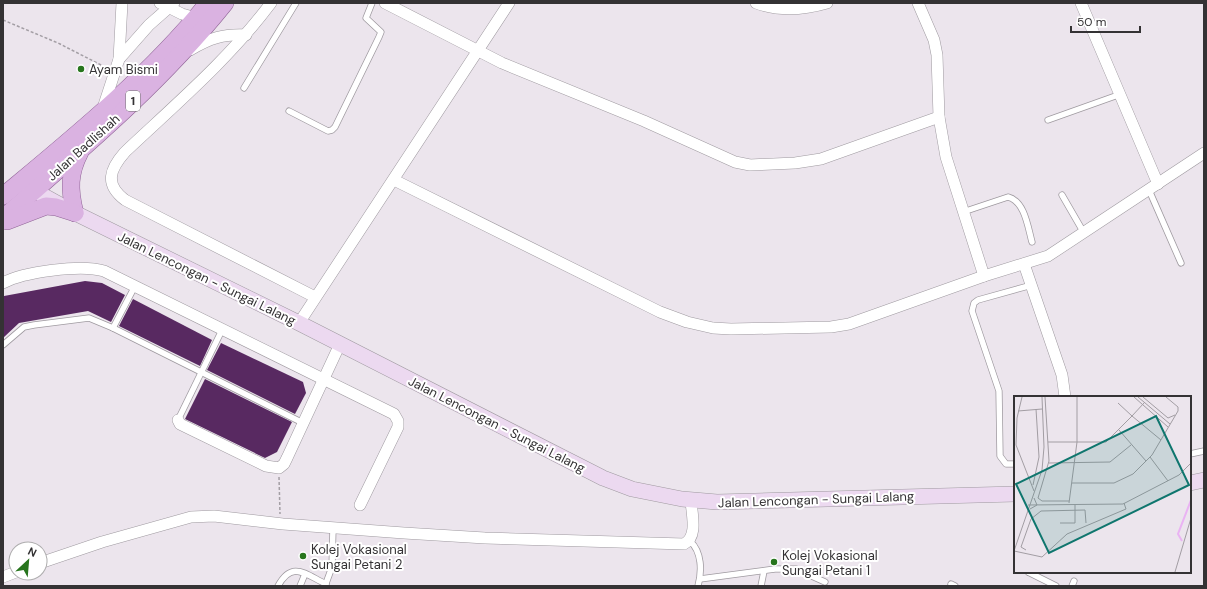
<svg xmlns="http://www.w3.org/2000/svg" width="1207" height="589" viewBox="0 0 1207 589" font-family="'DM Sans',sans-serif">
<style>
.building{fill:#582961}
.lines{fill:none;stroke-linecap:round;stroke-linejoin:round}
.lane-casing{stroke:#9f9aa0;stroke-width:7}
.street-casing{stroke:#9f9aa0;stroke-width:12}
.secondary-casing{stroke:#9f9aa0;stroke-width:16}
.primary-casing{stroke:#906497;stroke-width:18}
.path{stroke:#a39ea4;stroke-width:1.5;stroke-dasharray:3 2;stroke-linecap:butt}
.lane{stroke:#fff;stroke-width:5.5}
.street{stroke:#fff;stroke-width:11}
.secondary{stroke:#ecd9f0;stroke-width:15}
.primary{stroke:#dab2e1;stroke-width:17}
.poi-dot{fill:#27751d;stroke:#fff;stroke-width:1.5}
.labels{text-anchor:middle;stroke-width:4;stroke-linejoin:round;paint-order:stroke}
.shield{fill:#fff;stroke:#717071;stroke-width:1}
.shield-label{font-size:12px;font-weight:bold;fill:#343234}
.poi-label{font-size:13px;fill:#343234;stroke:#fff;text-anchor:start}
.street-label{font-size:13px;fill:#343234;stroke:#fff}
.inset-river{fill:none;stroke:#eab3f3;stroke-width:2}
.inset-road{fill:none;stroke:#a29da3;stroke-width:1}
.view{fill:#0f766e;fill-opacity:0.15;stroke:#0f766e;stroke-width:2}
.inset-edge{fill:none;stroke:#343234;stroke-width:2}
</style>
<rect width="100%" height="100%" fill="#ece5ed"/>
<!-- building -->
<g class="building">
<polygon points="85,281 102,283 125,295 111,322 88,311 19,323 3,338 4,296"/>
<polygon points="133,299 212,340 200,366 119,326"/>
<polygon points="221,343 303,382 306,393 295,414 207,370"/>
<polygon points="205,379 292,422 277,452 265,458 185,419"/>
</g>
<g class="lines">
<!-- lane casing -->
<g class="lane-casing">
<g id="lane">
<polyline points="244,88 296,3"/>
<polyline points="289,111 328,131 332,130 335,127 379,37 381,32 366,18 372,3"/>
<polyline points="1048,120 1121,94"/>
<polyline points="1149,190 1181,263"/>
<polyline points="1062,195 1084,233"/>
<path d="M 963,212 L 1008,197 C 1025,201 1028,228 1032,242"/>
<polyline points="113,328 135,286"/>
<polyline points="3,345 24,327 34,325 89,318 113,328 303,423"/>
<polyline points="178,420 222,330"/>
<polyline points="1190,454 1204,451"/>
<polyline points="1015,464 1006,464 1000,456 999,391 972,311 974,303 978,300 1032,285"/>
<path d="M 690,541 C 702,552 702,571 698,586"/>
<polyline points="1028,572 1056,586"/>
<polyline points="700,579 775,569 796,569 825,582"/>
<polyline points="951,584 955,586"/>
<path d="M 278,586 C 292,560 305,574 326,584"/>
<polyline points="300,586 305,574"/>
<polyline points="325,586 332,567 333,528"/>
<polyline points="761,586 764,571"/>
<polyline points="1072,586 1074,581"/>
</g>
</g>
<!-- street casing -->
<g class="street-casing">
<g id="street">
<polyline points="160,3 182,14 196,18"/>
<path d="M 271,3 C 229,59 176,104 125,152 C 110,169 104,184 125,200 L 315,297"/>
<polyline points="385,3 502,63 644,121 735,162 750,165 795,163 821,159 939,117"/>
<path d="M 756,3 C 780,12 803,10 827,3"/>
<polyline points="918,3 934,40 937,55 939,117 946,157 984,276"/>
<polyline points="1081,3 1158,184"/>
<path d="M 190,50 C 210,38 223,34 246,35"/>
<polyline points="119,59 149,25 174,3"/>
<polyline points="103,108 119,59 122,3"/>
<polyline points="394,180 660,312 687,322 713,328 731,329 831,327 849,324 984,276 1048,256 1204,153"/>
<polyline points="1024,264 1062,375 1065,397"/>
<path d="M 3,283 C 23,272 81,264 104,271 L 394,414 L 398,421 L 398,427 L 360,505"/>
<polyline points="299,323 509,3"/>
<polyline points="178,420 180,424 266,466 279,468 284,464 287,458 340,344"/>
<path d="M 40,563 L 102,542 L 191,517 L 214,516 L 283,524 L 404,533 L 485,538 L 684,544 C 698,537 692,515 691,501"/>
<polyline points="3,577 16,572"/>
</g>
</g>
<!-- secondary casing -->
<g class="secondary-casing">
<g id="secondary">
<polyline points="24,185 75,213 299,323 603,478 632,489 682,499 717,502 1015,494"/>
<polyline points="1190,483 1204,480"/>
</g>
</g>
<!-- primary casing -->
<g class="primary-casing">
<g id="primary">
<path d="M 3,196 C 75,136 149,76 208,3"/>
<path d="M 75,213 C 69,190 69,173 80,152"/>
<path d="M 3,218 C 80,151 160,84 225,3"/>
<polyline points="7,221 46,206 56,207 75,213"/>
</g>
</g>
<!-- path -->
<g class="path">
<polyline points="3,20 58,43 105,67"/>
<polyline points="279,477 280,514"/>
</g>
<!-- lane -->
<use href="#lane" class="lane"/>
<!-- street -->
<use href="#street" class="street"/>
<!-- secondary -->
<use href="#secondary" class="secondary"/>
<!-- primary -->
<use href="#primary" class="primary"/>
</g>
<!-- markers -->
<g class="poi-dot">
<circle cx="81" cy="69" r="4"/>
<circle cx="303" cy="556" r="4"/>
<circle cx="774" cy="562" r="4"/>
</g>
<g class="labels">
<!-- shield labels -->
<rect class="shield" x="126" y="91" width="14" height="20" rx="3"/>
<g class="shield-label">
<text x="133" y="105">1</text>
</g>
<!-- poi labels -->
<g class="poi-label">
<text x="89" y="74">Ayam Bismi</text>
<text x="311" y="554">Kolej Vokasional<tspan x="311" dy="15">Sungai Petani 2</tspan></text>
<text x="782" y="560">Kolej Vokasional<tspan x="782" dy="15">Sungai Petani 1</tspan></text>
</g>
<!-- street labels -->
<g class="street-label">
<text transform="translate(83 147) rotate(-42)" y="5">Jalan Badlishah</text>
<text transform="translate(207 278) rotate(26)" y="5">Jalan Lencongan - Sungai Lalang</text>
<text transform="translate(497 424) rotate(27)" y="5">Jalan Lencongan - Sungai Lalang</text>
<text transform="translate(816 499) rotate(-2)" y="5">Jalan Lencongan - Sungai Lalang</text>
</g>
</g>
<!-- overview -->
<g transform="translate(1014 396)">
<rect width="177" height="177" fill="#ece5ed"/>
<path class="inset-river" d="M 168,145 L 164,138 L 177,104"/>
<path class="inset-road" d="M 8,1 L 3,22 L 2,49 L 20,95M 31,1 L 35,65 L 24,102 L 28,105 L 55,105M 120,1 L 154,31M 124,1 L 156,28M 129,1 L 154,22 L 161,19M 104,7 L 118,20 L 130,7M 4,15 L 28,13M 105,34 L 132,65M 34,46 L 92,46 L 118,20 L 147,44M 136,61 L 154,85M 35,67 L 96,66 L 117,49M 58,87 L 100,87 L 119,78 L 138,59 L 164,15 L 164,11 L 152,1M 19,89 L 25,61 L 22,13M 55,107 L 63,46 L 63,1M 14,109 L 109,108 L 165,79 L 177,67M 16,113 L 23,109 L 20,102M 46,127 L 61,127 L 61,109M 12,154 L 7,151 L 17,123 L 27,115 L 71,114 L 72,127M 0,155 L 28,161 L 53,138 L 112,113 L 110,107M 0,155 L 28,74 L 30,51 L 28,1M 161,176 L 177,122"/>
<path class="view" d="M 142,20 L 175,89 L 35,157 L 2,88 Z"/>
<rect width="177" height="177" class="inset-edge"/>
</g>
<!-- border -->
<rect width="1207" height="589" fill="none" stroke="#343234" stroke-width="8"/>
<!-- north arrow -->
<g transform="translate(28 561) rotate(26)"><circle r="19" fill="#ffffff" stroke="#aeadae"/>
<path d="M0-3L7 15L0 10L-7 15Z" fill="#27751d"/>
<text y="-6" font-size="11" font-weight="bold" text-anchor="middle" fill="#343234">N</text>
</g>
<!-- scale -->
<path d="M1071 26v6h69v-6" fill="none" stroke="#343234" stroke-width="2"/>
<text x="1077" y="26" font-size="12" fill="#343234" stroke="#ffffff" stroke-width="3" paint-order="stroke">50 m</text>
</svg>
